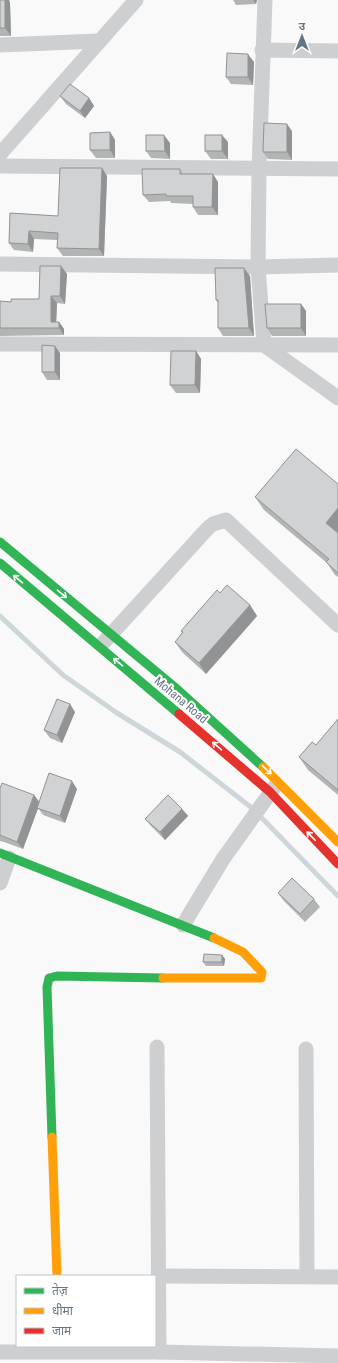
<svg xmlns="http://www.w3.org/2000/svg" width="338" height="1363" viewBox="0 0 338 1363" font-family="'Roboto Condensed','Noto Sans Devanagari',sans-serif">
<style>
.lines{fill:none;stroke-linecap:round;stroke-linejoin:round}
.stream{stroke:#ced6d9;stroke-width:5}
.street{stroke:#cecfd0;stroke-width:15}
.fast{stroke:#30b455;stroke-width:9}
.slow{stroke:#ff9f0a;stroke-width:9}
.jam{stroke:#e5322d;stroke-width:9}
.wall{fill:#b3b5b5}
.shaded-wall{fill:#929394}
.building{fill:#d0d2d3;stroke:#929394}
.oneway{stroke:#fff}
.labels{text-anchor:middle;stroke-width:4;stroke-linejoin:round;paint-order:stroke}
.street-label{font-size:12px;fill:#657683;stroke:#fff}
</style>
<rect width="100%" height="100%" fill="#f9f9f9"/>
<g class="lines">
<!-- stream -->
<polyline class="stream" points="0,616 63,675 117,713 180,752 252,808 338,896"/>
<!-- street -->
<g class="street">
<polyline points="265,0 259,169 258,267 264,345 338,398"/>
<polyline points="0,45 98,41"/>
<polyline points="262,50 338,51"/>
<polyline points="0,154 136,0"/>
<polyline points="0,166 338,169"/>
<polyline points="0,264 258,267 338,265"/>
<polyline points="0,344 338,345"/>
<polyline points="104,642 208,528 213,524 226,520 338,625"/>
<polyline points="0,883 9,858"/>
<polyline points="183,925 223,859 276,785"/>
<polyline points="157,1047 159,1352"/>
<polyline points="306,1049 307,1276"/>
<polyline points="159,1276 338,1277"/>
<polyline points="0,1352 159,1352 338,1356"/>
</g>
<!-- fast -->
<g class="fast">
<polyline points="0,542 177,689 263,767"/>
<polyline points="0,563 179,714"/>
<polyline points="0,853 214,938"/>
<polyline points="52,1137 47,987 49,978 57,976 163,978"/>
</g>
<!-- slow -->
<g class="slow">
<polyline points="263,767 338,842"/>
<polyline points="163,978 261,978 262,972 243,952 214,938"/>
<polyline points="52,1137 57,1276"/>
</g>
<!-- jam -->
<polyline class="jam" points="179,714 270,792 338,864"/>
</g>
<!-- wall -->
<g class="wall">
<polygon points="0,0 9,0 10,3 11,36 0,36"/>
<polygon points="233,0 257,0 256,4 236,5"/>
<polygon points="254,62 253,85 231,84 226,77"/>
<polygon points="60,96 89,98 94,106 85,118 66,104"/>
<polygon points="292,131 292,160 268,159 263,152"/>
<polygon points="110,132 115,140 115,158 96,158 90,150"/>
<polygon points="228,142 228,159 211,159 205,151"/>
<polygon points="170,143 170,159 151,158 146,151"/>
<polygon points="102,168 107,176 104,256 63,256 57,248 58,240 34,239 33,252 14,250 9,243 10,213 58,216"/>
<polygon points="180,169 183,174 218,182 218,215 198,215 193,207 193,204 171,203 170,201 149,202 143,195"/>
<polygon points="61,266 67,274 65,304 57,303 56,322 59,322 64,329 64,335 0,336 0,301 11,302 39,299"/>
<polygon points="250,276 254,336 223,336 218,328 218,303 216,300"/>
<polygon points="301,304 306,311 306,336 272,336 267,328"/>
<polygon points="196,351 201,359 200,393 176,393 170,385"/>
<polygon points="60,353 60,380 47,380 42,372"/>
<polygon points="255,497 338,533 338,577 335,575 327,563 264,510"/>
<polygon points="220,593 250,605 257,616 206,674 182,652 175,642 182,633 181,631"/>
<polygon points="75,712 62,743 50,738 44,730"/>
<polygon points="338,719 338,795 308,770 299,757 316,745"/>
<polygon points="0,788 34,795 39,802 77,789 65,823 43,815 38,808 23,849 4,842 0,841"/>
<polygon points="182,809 188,816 165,840 151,826 145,819"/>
<polygon points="278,893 314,899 320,907 305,922 284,901"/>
<polygon points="222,955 225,959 224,966 206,966 203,962"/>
</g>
<!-- shaded-wall -->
<g class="shaded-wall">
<polygon points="5,0 9,0 10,3 11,36 5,28"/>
<polygon points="253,0 257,0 256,4"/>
<polygon points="248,54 254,62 253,85 248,77"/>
<polygon points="89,98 94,106 85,118 80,111"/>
<polygon points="287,124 292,131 292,160 287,152"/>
<polygon points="110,132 115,140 115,158 110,150"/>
<polygon points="164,135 170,143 170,159 165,151"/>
<polygon points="222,135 228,142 228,159 222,151"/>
<polygon points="102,168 107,176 104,256 99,249"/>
<polygon points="213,174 218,182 218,215 212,207"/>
<polygon points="29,231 34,239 33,252 28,244"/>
<polygon points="61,266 67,274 65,304 60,296"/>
<polygon points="244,268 250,276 254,336 249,328"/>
<polygon points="51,296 57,303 56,328 51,322"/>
<polygon points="301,304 306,311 306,336 301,328"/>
<polygon points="59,322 64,329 64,335 59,328"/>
<polygon points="55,346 60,353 60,380 55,372"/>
<polygon points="196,351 201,359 200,393 195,385"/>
<polygon points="338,508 338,532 335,536 326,523"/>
<polygon points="250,605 257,616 206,674 199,663"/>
<polygon points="70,704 75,712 62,743 57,735"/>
<polygon points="72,781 77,789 65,823 60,816"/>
<polygon points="34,795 40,803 23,849 17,842"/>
<polygon points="182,809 188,816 165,840 160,832"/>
<polygon points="222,955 225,959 224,966 222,962"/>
</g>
<!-- building -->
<g class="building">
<rect x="0" y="0" width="5" height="28"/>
<polygon points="227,53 248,54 248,77 226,77"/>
<polygon points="70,84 89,98 80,111 60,96"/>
<polygon points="264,123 287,124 287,152 263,152"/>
<polygon points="110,132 110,150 90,150 90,133"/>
<polygon points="146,135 164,135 165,151 146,151"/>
<rect x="205" y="135" width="17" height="16"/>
<polygon points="60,168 102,168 99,249 57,248 58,233 29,231 28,244 9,243 10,213 58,216"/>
<polygon points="142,169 180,169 180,174 213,174 212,207 193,207 193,196 166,196 166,194 143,195"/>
<polygon points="40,266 61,266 60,296 51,296 51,322 59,322 59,328 0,328 0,301 11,302 11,299 39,299"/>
<polygon points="215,268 244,268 249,328 218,328 218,300 216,300"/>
<polygon points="265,304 301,304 301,328 267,328"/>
<polygon points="42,345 55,346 55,372 42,372"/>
<polygon points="171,351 196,351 195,385 170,385"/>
<polygon points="296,449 338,484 338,508 326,523 338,533 338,573 326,562 329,559 255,497"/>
<polygon points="227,585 250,605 199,663 175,642 183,632 181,631 217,590 220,593"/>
<polygon points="57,699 70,704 57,735 44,730"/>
<polygon points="338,719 338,790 299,757 312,742 316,745"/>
<polygon points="49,773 72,781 60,816 37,808"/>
<polygon points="2,783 34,795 17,842 0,835 0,788"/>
<polygon points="168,795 182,809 160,832 145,819"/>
<polygon points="292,878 314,899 300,914 278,893"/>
<polygon points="204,954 222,955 222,962 203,962"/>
</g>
<!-- one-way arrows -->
<defs><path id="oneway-shaft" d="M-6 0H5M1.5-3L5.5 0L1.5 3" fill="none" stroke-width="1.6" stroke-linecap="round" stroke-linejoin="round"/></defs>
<g class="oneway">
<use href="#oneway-shaft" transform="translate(18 579) rotate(-140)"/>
<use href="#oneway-shaft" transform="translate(62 594) rotate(40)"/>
<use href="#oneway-shaft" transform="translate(118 662) rotate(-140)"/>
<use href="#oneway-shaft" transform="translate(217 746) rotate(-139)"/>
<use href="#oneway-shaft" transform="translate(267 770) rotate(43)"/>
<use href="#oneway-shaft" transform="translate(311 836) rotate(-134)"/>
</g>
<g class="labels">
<!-- street labels -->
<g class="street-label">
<text transform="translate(181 700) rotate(40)" y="4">Mohana Road</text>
</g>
</g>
<!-- legend -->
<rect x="16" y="1275" width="140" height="72" fill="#ffffff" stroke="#c1c8cd"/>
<rect x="24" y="1288" width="20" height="6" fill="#30b455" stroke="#c1c8cd"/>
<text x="52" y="1295" font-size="12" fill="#657683">तेज़</text>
<rect x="24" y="1308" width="20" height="6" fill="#ff9f0a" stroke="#c1c8cd"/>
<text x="52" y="1315" font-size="12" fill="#657683">धीमा</text>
<rect x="24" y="1328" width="20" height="6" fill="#e5322d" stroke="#c1c8cd"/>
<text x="52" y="1335" font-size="12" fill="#657683">जाम</text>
<!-- north arrow -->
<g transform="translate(302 36)" stroke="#ffffff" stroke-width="3" paint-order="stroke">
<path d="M0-3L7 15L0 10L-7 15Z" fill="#657683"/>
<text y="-6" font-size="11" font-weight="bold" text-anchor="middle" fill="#657683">उ</text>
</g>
</svg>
